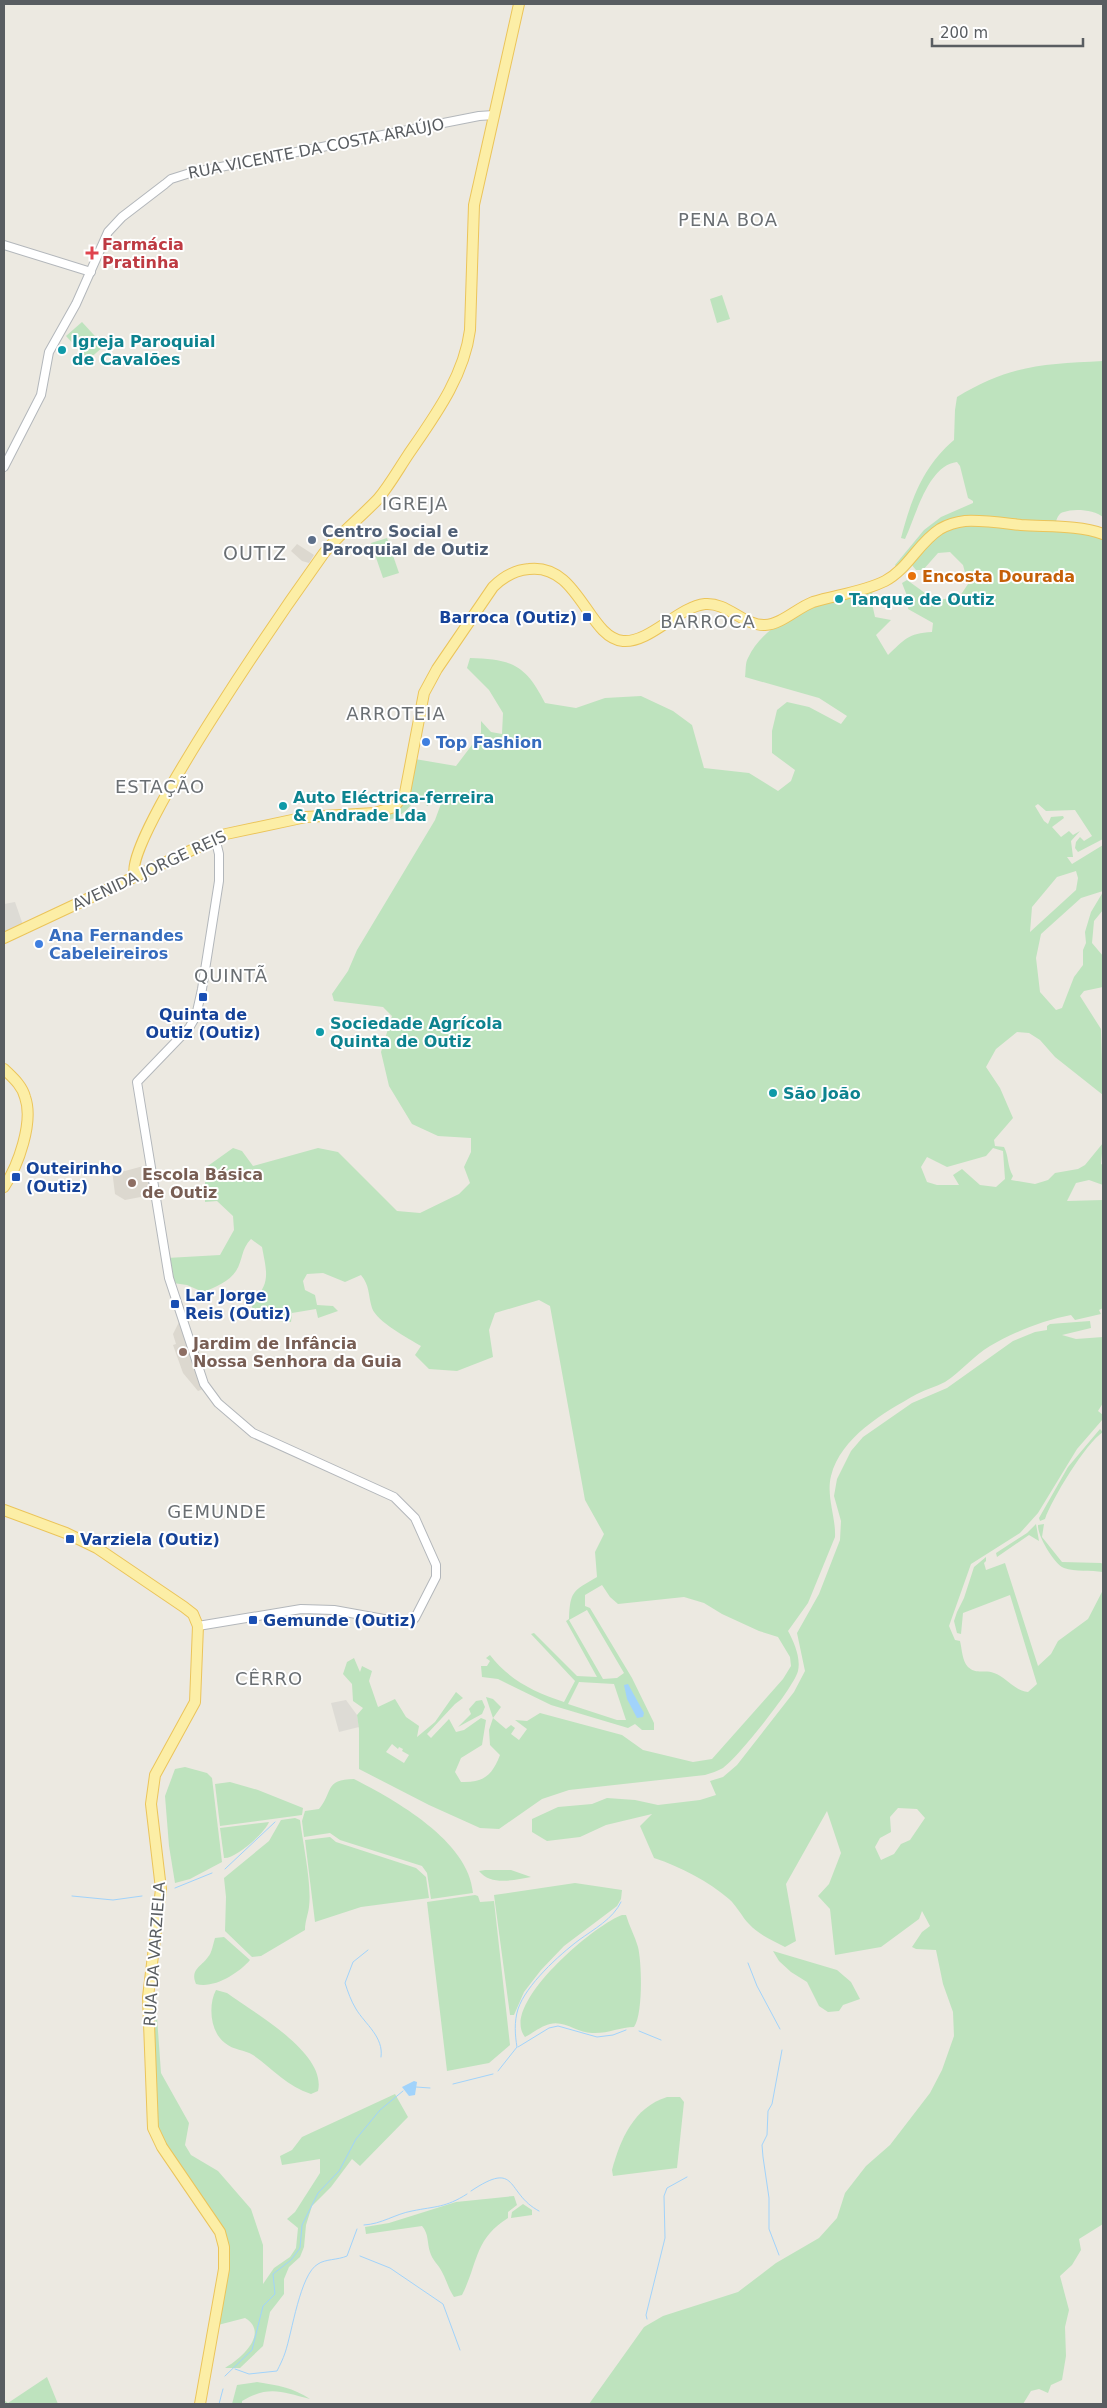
<svg xmlns="http://www.w3.org/2000/svg" width="1107" height="2408" viewBox="0 0 1107 2408" font-family="'DejaVu Sans',sans-serif">
<style>
.industrial{fill:#dddbd5}
.education{fill:#dcd8cf}
.green{fill:#bee3be;fill-rule:evenodd}
.water{fill:#a1d3fb}
.lines{fill:none;stroke-linecap:round;stroke-linejoin:round}
.stream{stroke:#a1d3fb;stroke-width:1}
.minor-casing{stroke:#b3b7bb;stroke-width:10}
.major-casing{stroke:#ebc45a;stroke-width:12}
.minor{stroke:#fff;stroke-width:8}
.major{stroke:#fceea6;stroke-width:10}
.health-dot{fill:#e0444e;stroke:#fff;stroke-width:2}
.culture-dot{fill:#0f9aa8;stroke:#fff;stroke-width:2}
.service-dot{fill:#5c6f8a;stroke:#fff;stroke-width:2}
.food-dot{fill:#e8710a;stroke:#fff;stroke-width:2}
.transit-dot{fill:#1a4fb4;stroke:#fff;stroke-width:2}
.shop-dot{fill:#3f7fe0;stroke:#fff;stroke-width:2}
.education-dot{fill:#8d6e63;stroke:#fff;stroke-width:2}
.labels{text-anchor:middle;stroke-width:4;stroke-linejoin:round;paint-order:stroke}
.street-label{font-size:16px;fill:#595d61;stroke:#fff}
.health-label{font-size:16px;font-weight:bold;fill:#be3a42;stroke:#fff;text-anchor:start}
.culture-label{font-size:16px;font-weight:bold;fill:#0d838f;stroke:#fff;text-anchor:start}
.service-label{font-size:16px;font-weight:bold;fill:#4e5e75;stroke:#fff;text-anchor:start}
.food-label{font-size:16px;font-weight:bold;fill:#c56008;stroke:#fff;text-anchor:start}
.transit-label{font-size:16px;font-weight:bold;fill:#164399;stroke:#fff;text-anchor:start}
.shop-label{font-size:16px;font-weight:bold;fill:#366cbe;stroke:#fff;text-anchor:start}
.education-label{font-size:16px;font-weight:bold;fill:#785e54;stroke:#fff;text-anchor:start}
.neighbourhood-label{font-size:18px;letter-spacing:1px;fill:#6a6f73;stroke:#fff}
.quarter-label{font-size:19px;letter-spacing:1px;fill:#6a6f73;stroke:#fff}
</style>
<rect width="100%" height="100%" fill="#ece9e1"/>
<!-- industrial -->
<g class="industrial">
<polygon points="15,902 23,925 4,933 4,904"/>
<polygon points="346,1700 357,1715 359,1727 339,1732 331,1703"/>
</g>
<!-- education -->
<g class="education">
<polygon points="297,544 314,555 309,563 302,561 291,551"/>
<polygon points="147,1165 151,1195 125,1200 115,1194 112,1170 125,1171"/>
<polygon points="180,1320 203,1389 198,1391 183,1373 173,1345 176,1344 173,1334"/>
</g>
<!-- green -->
<g class="green">
<polygon points="722,295 730,319 717,323 710,299"/>
<polygon points="82,322 104,346 88,360 66,336"/>
<path d="M 1103,361 L 1103,517 C 1095,510 1074,508 1064,512 C 1058,513 1057,519 1055,524 L 952,519 L 897,568 L 895,565 L 924,530 L 941,517 L 973,503 L 973,501 L 968,498 L 960,466 L 957,462 C 928,465 916,516 905,539 L 901,538 C 911,500 923,466 954,440 L 955,410 L 957,397 C 1010,365 1043,364 1103,361 Z"/>
<path d="M 962,525 L 1086,532 L 1103,538 L 1103,839 L 1078,852 L 1075,848 L 1076,842 L 1080,837 L 1084,841 L 1092,836 L 1075,810 L 1046,811 L 1038,804 L 1035,806 L 1044,821 L 1048,824 L 1051,817 L 1063,816 L 1064,818 L 1052,827 L 1061,837 L 1069,831 L 1073,835 L 1080,831 L 1071,841 L 1073,857 L 1067,857 L 1072,864 L 1103,845 L 1103,891 L 1081,898 L 1041,934 L 1036,958 L 1040,992 L 1056,1010 L 1062,1008 L 1074,977 L 1083,965 L 1083,950 L 1086,943 L 1085,932 L 1091,912 L 1103,892 L 1103,910 L 1094,921 L 1092,943 L 1103,956 L 1103,987 L 1084,991 L 1080,996 L 1101,1029 L 1103,1095 L 1055,1057 L 1040,1040 L 1029,1033 L 1017,1032 L 996,1049 L 986,1067 L 1000,1088 L 1013,1118 L 994,1140 L 995,1146 L 1004,1147 C 1009,1156 1007,1166 1013,1176 L 1011,1180 L 1035,1184 L 1048,1180 L 1055,1173 L 1078,1169 L 1085,1165 L 1103,1143 L 1101,1164 L 1103,1165 L 1103,1185 L 1089,1180 L 1076,1183 L 1067,1201 L 1103,1200 L 1103,1308 L 1099,1310 L 1101,1314 L 1075,1320 L 1071,1315 C 1044,1320 1014,1332 990,1346 C 973,1356 961,1372 945,1382 C 936,1387 926,1389 917,1394 C 883,1413 841,1437 831,1476 C 826,1496 836,1517 835,1537 L 808,1603 L 788,1631 C 794,1642 801,1658 798,1671 C 793,1689 738,1757 723,1768 C 718,1771 711,1773 705,1775 L 569,1790 L 542,1799 L 499,1829 L 480,1828 L 429,1805 L 359,1769 L 359,1729 L 357,1715 L 363,1708 L 353,1701 L 352,1684 L 343,1674 L 347,1662 L 354,1658 L 360,1672 L 362,1666 L 372,1671 L 369,1681 L 378,1707 L 395,1699 L 406,1717 L 419,1726 L 417,1737 L 435,1722 L 456,1692 L 463,1698 L 455,1704 L 427,1734 L 431,1738 L 449,1719 L 456,1732 L 464,1730 L 481,1718 L 486,1720 L 482,1745 L 461,1758 L 455,1772 L 461,1782 C 483,1783 492,1776 500,1755 L 490,1745 L 489,1730 L 493,1718 L 486,1697 L 493,1699 L 501,1707 L 493,1718 L 506,1729 L 511,1725 L 515,1728 L 511,1734 L 519,1740 L 527,1729 L 515,1720 L 527,1721 L 540,1713 L 622,1735 L 643,1750 L 693,1762 L 712,1759 L 783,1679 L 791,1666 L 790,1657 L 778,1637 L 759,1631 L 722,1614 L 704,1603 L 684,1597 L 618,1604 L 610,1597 L 602,1585 L 585,1595 L 585,1606 L 590,1608 L 632,1678 L 654,1723 L 654,1730 L 642,1730 L 635,1724 L 628,1728 L 551,1705 L 498,1679 L 482,1677 L 481,1666 L 487,1666 L 490,1661 L 486,1658 L 490,1655 C 509,1680 534,1692 564,1702 L 575,1681 L 531,1634 L 534,1633 L 577,1676 L 597,1677 L 566,1621 L 569,1619 C 570,1591 573,1591 597,1577 L 595,1552 L 604,1534 L 585,1500 L 550,1306 L 539,1300 L 495,1313 L 489,1330 L 493,1357 L 457,1371 L 429,1369 L 415,1355 L 421,1346 C 408,1338 377,1322 372,1308 C 368,1295 370,1286 361,1275 L 345,1282 L 323,1273 L 307,1274 L 303,1281 L 305,1290 L 315,1295 L 317,1305 L 333,1306 L 338,1311 L 318,1318 L 316,1309 L 292,1313 L 291,1322 L 253,1319 L 254,1312 L 251,1304 C 271,1283 267,1274 262,1247 L 251,1239 C 241,1249 243,1260 236,1271 C 230,1281 214,1288 203,1292 L 187,1285 L 173,1283 L 167,1258 L 220,1255 L 234,1230 L 233,1216 L 217,1201 L 205,1202 L 205,1168 L 233,1148 L 242,1151 L 253,1166 L 318,1148 L 338,1152 L 397,1211 L 420,1213 L 459,1194 L 470,1183 L 464,1167 L 471,1152 L 471,1138 L 438,1136 L 412,1124 L 389,1086 L 381,1052 L 392,1016 L 383,1007 L 334,1001 L 332,994 L 348,971 L 357,950 L 435,820 L 442,801 L 437,799 L 427,806 L 424,801 L 415,800 C 400,822 381,825 356,820 L 358,817 C 408,821 406,800 415,759 L 456,766 L 481,733 L 481,721 L 491,732 L 502,734 L 503,713 L 489,690 L 467,668 L 470,658 C 512,659 526,665 545,703 L 576,708 L 605,698 L 641,696 L 673,711 L 692,725 L 704,768 L 749,773 L 778,791 L 791,781 L 795,770 L 772,753 L 772,731 L 777,710 L 787,702 L 809,707 L 841,724 L 847,716 L 819,698 L 745,677 C 746,671 745,663 748,658 C 769,613 830,603 873,590 L 871,599 L 875,617 L 891,620 L 876,635 L 888,655 C 904,640 908,633 932,632 L 933,623 L 908,609 L 909,601 L 902,583 L 907,580 L 925,593 L 929,602 L 960,596 L 968,584 L 963,565 L 950,552 L 938,553 L 923,570 L 916,570 L 911,564 L 942,531 ZM 1076,871 L 1078,878 L 1076,890 L 1030,932 L 1032,907 L 1057,877 ZM 993,1148 L 1003,1151 L 1005,1179 L 996,1187 L 980,1185 L 962,1169 L 953,1175 L 959,1185 L 937,1185 L 927,1182 L 921,1167 L 927,1157 L 947,1167 L 986,1156 ZM 587,1610 L 624,1673 L 617,1678 L 603,1679 L 569,1620 ZM 579,1682 L 614,1684 L 626,1720 L 617,1720 L 568,1704 ZM 392,1744 L 398,1749 L 399,1747 L 403,1749 L 402,1751 L 409,1755 L 404,1763 L 386,1752 Z"/>
<polygon points="387,538 399,573 383,578 371,543"/>
<path d="M 1090,1321 L 1091,1328 L 1062,1335 L 1076,1339 L 1103,1337 L 1103,1403 L 1098,1411 L 1103,1415 L 1103,1419 L 1077,1449 L 1038,1513 L 1020,1533 L 971,1564 L 949,1626 L 955,1640 L 960,1641 C 962,1649 962,1661 968,1667 C 977,1675 985,1669 994,1673 C 1006,1677 1015,1691 1028,1692 L 1037,1684 L 1010,1595 L 963,1613 L 961,1634 L 957,1633 L 954,1621 L 957,1612 L 964,1598 L 974,1567 L 986,1557 L 986,1561 L 984,1563 L 986,1570 L 1005,1563 L 1038,1666 L 1051,1654 L 1058,1641 L 1088,1619 L 1103,1590 L 1103,2224 L 1079,2239 L 1081,2250 L 1072,2265 L 1060,2276 L 1069,2310 L 1065,2327 L 1066,2356 L 1062,2380 L 1051,2385 L 1048,2393 L 1039,2389 L 1031,2391 L 1023,2404 L 589,2404 L 644,2327 L 663,2316 L 738,2292 L 776,2263 L 819,2238 L 837,2218 L 845,2193 L 866,2166 L 890,2145 L 930,2093 L 942,2070 L 954,2036 L 953,2012 L 943,1984 L 936,1950 L 916,1949 L 912,1947 L 922,1932 L 930,1926 L 922,1911 L 919,1919 L 881,1947 L 835,1955 L 830,1909 L 818,1896 L 829,1884 L 841,1853 L 827,1811 L 786,1884 L 796,1941 L 785,1947 C 772,1940 759,1935 749,1924 C 742,1917 737,1906 729,1899 C 708,1881 681,1867 654,1858 L 640,1826 L 652,1814 L 606,1825 L 580,1837 L 547,1841 L 532,1832 L 532,1819 L 558,1807 L 592,1804 L 607,1798 L 635,1800 L 658,1805 L 700,1800 L 716,1795 L 710,1781 L 723,1777 L 737,1765 L 794,1692 L 805,1671 L 797,1633 L 819,1594 L 840,1540 L 841,1521 L 834,1496 L 837,1479 L 851,1451 L 863,1437 L 912,1403 L 947,1388 L 1013,1341 L 1035,1332 L 1047,1330 L 1047,1326 L 1050,1324 ZM 898,1808 L 917,1809 L 925,1818 L 910,1840 L 901,1844 L 894,1854 L 881,1860 L 875,1847 L 880,1838 L 891,1832 L 890,1817 Z"/>
<path d="M 1100,1429 L 1103,1432 C 1085,1444 1052,1499 1045,1519 L 1040,1521 L 1039,1518 L 1068,1467 Z"/>
<polygon points="1036,1524 1039,1541 1029,1535 997,1557 996,1553 1027,1533"/>
<path d="M 1044,1524 L 1042,1537 L 1062,1562 L 1101,1563 L 1103,1564 L 1103,1572 C 1091,1570 1075,1572 1064,1568 C 1054,1564 1037,1535 1038,1525 Z"/>
<polygon points="482,1700 485,1707 482,1714 458,1727 471,1714 469,1709 476,1701"/>
<polygon points="185,1767 207,1773 212,1778 222,1862 190,1879 175,1883 169,1846 165,1796 175,1769"/>
<path d="M 354,1779 C 395,1800 469,1841 473,1893 L 431,1899 L 427,1873 L 422,1866 L 340,1840 L 330,1833 L 304,1837 L 302,1821 L 305,1811 L 319,1809 C 333,1793 324,1779 354,1779 Z"/>
<polygon points="230,1782 258,1790 303,1808 302,1815 220,1826 215,1784"/>
<path d="M 295,1818 L 300,1820 C 303,1844 312,1885 309,1907 C 308,1915 305,1921 305,1930 L 261,1956 L 252,1957 L 225,1931 L 226,1897 L 224,1878 L 269,1841 L 281,1820 Z"/>
<path d="M 269,1822 C 265,1833 235,1859 224,1858 L 220,1828 Z"/>
<polygon points="330,1837 336,1842 416,1868 426,1877 429,1898 361,1907 315,1922 305,1840"/>
<path d="M 485,1870 L 511,1870 L 531,1877 C 514,1880 491,1886 479,1871 Z"/>
<polygon points="575,1883 622,1890 621,1899 617,1906 564,1946 541,1970 524,1992 514,2015 510,2015 494,1895"/>
<polygon points="475,1895 478,1896 480,1902 494,1901 510,2045 489,2063 447,2071 427,1902"/>
<path d="M 622,1915 L 626,1915 C 629,1926 635,1936 638,1947 C 642,1964 643,2014 634,2027 C 620,2027 607,2034 592,2033 C 578,2033 564,2020 550,2024 C 541,2026 533,2033 525,2037 C 499,2005 594,1925 622,1915 Z"/>
<path d="M 224,1937 L 250,1960 C 239,1973 214,1989 196,1984 C 190,1969 201,1967 208,1957 C 212,1953 213,1944 215,1938 Z"/>
<polygon points="773,1951 837,1970 851,1982 860,1999 843,2005 839,2011 828,2012 819,2006 807,1982 791,1972 779,1961"/>
<path d="M 216,1990 L 227,1993 C 254,2013 327,2053 318,2091 L 311,2094 C 287,2086 273,2069 253,2055 C 245,2050 233,2050 225,2043 C 210,2032 208,2005 216,1990 Z"/>
<path d="M 157,2017 L 161,2073 L 189,2123 L 185,2145 L 191,2155 L 218,2171 L 251,2209 L 263,2245 L 263,2284 L 274,2268 L 290,2257 L 296,2248 L 298,2228 L 287,2219 L 295,2212 L 320,2173 L 320,2159 L 282,2165 L 280,2156 L 292,2150 L 302,2137 L 395,2094 L 408,2117 L 360,2166 L 352,2159 L 331,2187 L 312,2206 L 306,2225 L 304,2247 L 300,2257 L 289,2267 L 284,2279 L 284,2294 L 270,2312 L 263,2346 L 240,2368 L 225,2368 C 241,2359 270,2333 245,2318 L 218,2325 L 227,2249 L 165,2147 L 156,2126 L 150,2018 Z"/>
<path d="M 667,2097 L 680,2097 L 684,2102 L 677,2168 L 613,2176 L 612,2170 C 620,2140 634,2107 667,2097 Z"/>
<path d="M 514,2196 L 517,2205 L 508,2212 L 508,2218 C 474,2239 478,2264 462,2295 L 454,2297 C 448,2288 447,2281 442,2272 C 439,2265 432,2260 430,2252 C 427,2243 429,2234 422,2226 L 366,2234 L 365,2227 L 389,2223 L 456,2202 Z"/>
<polygon points="523,2204 532,2210 532,2215 511,2218 512,2212"/>
<polygon points="47,2377 58,2404 4,2404 4,2400 8,2403"/>
<path d="M 257,2382 C 277,2385 294,2388 310,2399 C 282,2392 269,2385 242,2401 L 242,2404 L 232,2404 L 237,2385 Z"/>
</g>
<!-- water -->
<g class="water">
<polygon points="628,1684 644,1713 643,1717 637,1718 627,1699 624,1685"/>
<polygon points="414,2081 417,2082 415,2095 409,2096 402,2087"/>
</g>
<g class="lines">
<!-- stream -->
<g class="stream">
<polyline points="225,1869 275,1822"/>
<polyline points="175,1888 212,1873"/>
<polyline points="72,1896 113,1900 142,1896"/>
<path d="M 368,1950 L 353,1962 L 345,1983 C 348,1992 351,2001 356,2009 C 365,2024 384,2037 381,2057"/>
<polyline points="748,1963 757,1986 780,2029"/>
<polyline points="639,2031 661,2040"/>
<polyline points="518,2047 549,2028 558,2026 597,2037 613,2035 626,2030"/>
<path d="M 498,2071 L 517,2047 C 515,2035 514,2022 518,2009 C 526,1985 559,1955 579,1940 C 594,1929 613,1919 621,1902"/>
<polyline points="453,2084 493,2074"/>
<polyline points="416,2087 430,2088"/>
<path d="M 471,2191 C 519,2159 505,2193 539,2211"/>
<path d="M 364,2225 C 382,2224 395,2214 412,2211 C 436,2206 445,2208 467,2194"/>
<polyline points="779,2255 769,2229 769,2198 763,2157 762,2145 767,2135 768,2111 772,2104 782,2050"/>
<polyline points="360,2256 390,2268 443,2304 460,2350"/>
<polyline points="647,2319 646,2315 665,2238 664,2196 667,2188 687,2177"/>
<path d="M 235,2369 L 249,2374 L 277,2371 C 280,2365 283,2359 285,2353 C 292,2333 300,2274 318,2264 C 325,2259 338,2260 347,2256 L 357,2229"/>
<polyline points="225,2376 252,2350 263,2306 275,2294 273,2274 291,2260 300,2248 302,2225 318,2193 339,2171 356,2139 380,2110 403,2091"/>
<polyline points="219,2404 223,2389"/>
</g>
<!-- minor casing -->
<g class="minor-casing">
<g id="minor">
<polyline points="4,245 91,272"/>
<polyline points="4,467 41,395 49,352 76,304 108,232 122,217 165,184 171,179 190,173 479,116 494,115"/>
<polyline points="198,1626 301,1609 334,1610 406,1623 411,1622 415,1618 436,1577 436,1565 415,1518 394,1497 253,1433 218,1403 204,1384 169,1278 137,1082 189,1028 196,1016 202,989 219,881 219,854 215,838"/>
</g>
</g>
<!-- major casing -->
<g class="major-casing">
<g id="major">
<path d="M 135,875 C 120,843 296,592 324,553 C 340,533 360,518 378,499 C 389,486 398,470 408,455 C 434,417 464,377 470,330 L 474,205 L 519,4"/>
<path d="M 4,938 L 226,834 L 306,817 L 375,813 L 394,807 L 405,793 L 424,693 L 437,669 L 493,587 C 503,577 515,570 529,569 C 579,563 588,638 623,641 C 650,643 678,607 705,604 C 727,602 744,626 765,625 C 782,624 797,608 813,602 C 836,595 863,592 885,581 C 908,569 918,543 940,529 C 947,525 956,522 965,521 C 983,520 1003,523 1021,525 C 1048,527 1078,525 1103,534"/>
<path d="M 4,1069 C 12,1077 22,1085 25,1097 C 34,1122 18,1166 4,1187"/>
<polyline points="4,1510 66,1533 97,1548 184,1607 193,1614 198,1626 195,1702 155,1775 151,1804 161,1889 148,1997 153,2128 162,2147 220,2232 224,2247 224,2269 200,2404"/>
</g>
</g>
<!-- minor -->
<use href="#minor" class="minor"/>
<!-- major -->
<use href="#major" class="major"/>
</g>
<!-- markers -->
<path class="health-dot" d="M89.5 245.5h5v5h5v5h-5v5h-5v-5h-5v-5h5z"/>
<g class="culture-dot">
<circle cx="62" cy="350" r="5"/>
<circle cx="839" cy="599" r="5"/>
<circle cx="283" cy="806" r="5"/>
<circle cx="320" cy="1032" r="5"/>
<circle cx="773" cy="1093" r="5"/>
</g>
<circle class="service-dot" cx="312" cy="540" r="5"/>
<circle class="food-dot" cx="912" cy="576" r="5"/>
<g class="transit-dot">
<rect x="582" y="612" width="10" height="10" rx="2.5"/>
<rect x="198" y="992" width="10" height="10" rx="2.5"/>
<rect x="11" y="1172" width="10" height="10" rx="2.5"/>
<rect x="170" y="1299" width="10" height="10" rx="2.5"/>
<rect x="65" y="1534" width="10" height="10" rx="2.5"/>
<rect x="248" y="1615" width="10" height="10" rx="2.5"/>
</g>
<g class="shop-dot">
<circle cx="426" cy="742" r="5"/>
<circle cx="39" cy="944" r="5"/>
</g>
<g class="education-dot">
<circle cx="132" cy="1183" r="5"/>
<circle cx="183" cy="1352" r="5"/>
</g>
<g class="labels">
<!-- street labels -->
<g class="street-label">
<text transform="translate(316 148) rotate(-11)" y="6">RUA VICENTE DA COSTA ARAÚJO</text>
<text transform="translate(149 870) rotate(-25)" y="6">AVENIDA JORGE REIS</text>
<text transform="translate(154 1954) rotate(-86)" y="6">RUA DA VARZIELA</text>
</g>
<!-- health labels -->
<g class="health-label">
<text x="102" y="250">Farmácia<tspan x="102" dy="18">Pratinha</tspan></text>
</g>
<!-- culture labels -->
<g class="culture-label">
<text x="72" y="347">Igreja Paroquial<tspan x="72" dy="18">de Cavalões</tspan></text>
<text x="849" y="605">Tanque de Outiz</text>
<text x="293" y="803">Auto Eléctrica-ferreira<tspan x="293" dy="18">&amp; Andrade Lda</tspan></text>
<text x="330" y="1029">Sociedade Agrícola<tspan x="330" dy="18">Quinta de Outiz</tspan></text>
<text x="783" y="1099">São João</text>
</g>
<!-- service labels -->
<g class="service-label">
<text x="322" y="537">Centro Social e<tspan x="322" dy="18">Paroquial de Outiz</tspan></text>
</g>
<!-- food labels -->
<g class="food-label">
<text x="922" y="582">Encosta Dourada</text>
</g>
<!-- transit labels -->
<g class="transit-label">
<text x="577" y="623" text-anchor="end">Barroca (Outiz)</text>
<text x="203" y="1020" text-anchor="middle">Quinta de<tspan x="203" dy="18">Outiz (Outiz)</tspan></text>
<text x="26" y="1174">Outeirinho<tspan x="26" dy="18">(Outiz)</tspan></text>
<text x="185" y="1301">Lar Jorge<tspan x="185" dy="18">Reis (Outiz)</tspan></text>
<text x="80" y="1545">Varziela (Outiz)</text>
<text x="263" y="1626">Gemunde (Outiz)</text>
</g>
<!-- shop labels -->
<g class="shop-label">
<text x="436" y="748">Top Fashion</text>
<text x="49" y="941">Ana Fernandes<tspan x="49" dy="18">Cabeleireiros</tspan></text>
</g>
<!-- education labels -->
<g class="education-label">
<text x="142" y="1180">Escola Básica<tspan x="142" dy="18">de Outiz</tspan></text>
<text x="193" y="1349">Jardim de Infância<tspan x="193" dy="18">Nossa Senhora da Guia</tspan></text>
</g>
<!-- neighbourhood labels -->
<g class="neighbourhood-label">
<text x="728" y="226">PENA BOA</text>
<text x="415" y="510">IGREJA</text>
<text x="708" y="628">BARROCA</text>
<text x="396" y="720">ARROTEIA</text>
<text x="160" y="793">ESTAÇÃO</text>
<text x="231" y="982">QUINTÃ</text>
<text x="217" y="1518">GEMUNDE</text>
<text x="269" y="1685">CÊRRO</text>
</g>
<!-- quarter labels -->
<g class="quarter-label">
<text x="255" y="560">OUTIZ</text>
</g>
</g>
<!-- border -->
<rect width="1107" height="2408" fill="none" stroke="#595d61" stroke-width="10"/>
<!-- scale -->
<path d="M932 38v8h151v-8" fill="none" stroke="#595d61" stroke-width="2.5"/>
<text x="940" y="38" font-size="15" fill="#595d61" stroke="#ffffff" stroke-width="4" paint-order="stroke">200 m</text>
</svg>
